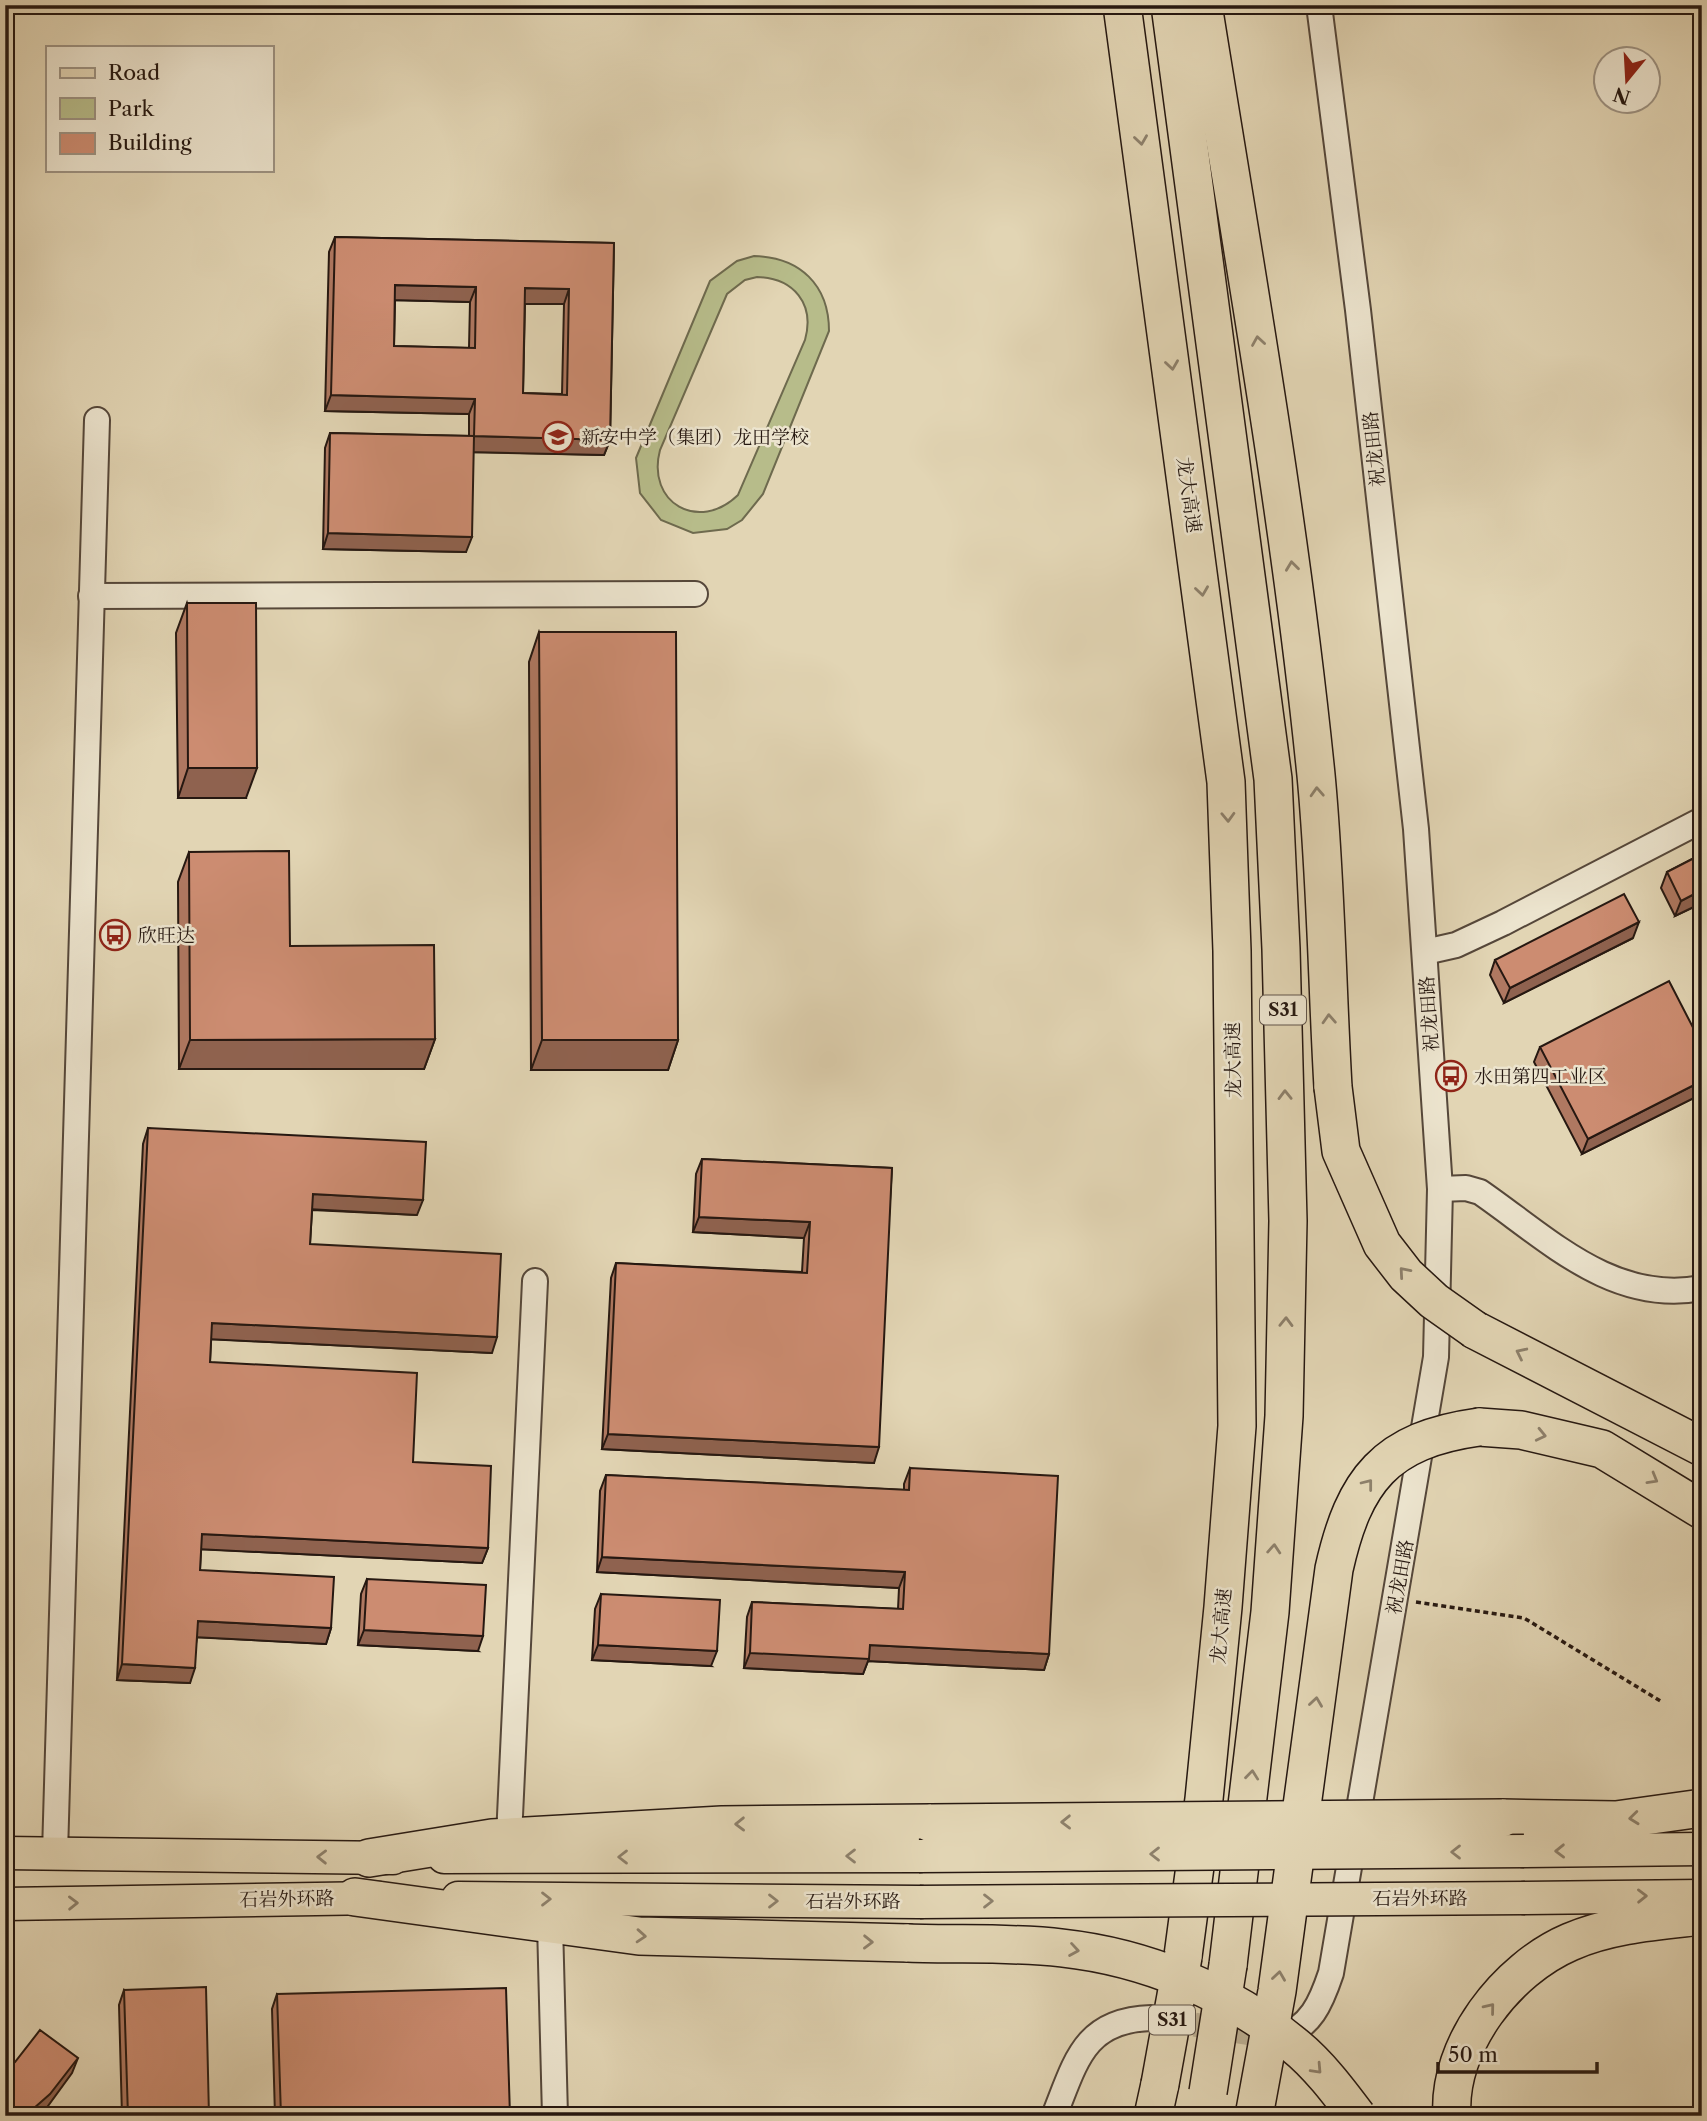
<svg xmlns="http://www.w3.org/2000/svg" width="1707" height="2121" font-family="'Libre Caslon Text','Noto Serif SC',serif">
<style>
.green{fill:#b7bc8a;stroke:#6e6a4e;stroke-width:2;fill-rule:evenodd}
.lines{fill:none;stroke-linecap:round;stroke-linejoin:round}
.minor-tunnel{stroke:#bcaf93;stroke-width:24;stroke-dasharray:24 12;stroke-linecap:butt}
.minor-casing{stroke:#55473a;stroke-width:28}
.major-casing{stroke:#261811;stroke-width:35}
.highway-casing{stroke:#261811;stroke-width:40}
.path{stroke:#261811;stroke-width:3.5;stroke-dasharray:5 3.5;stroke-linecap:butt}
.minor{stroke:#ece4ce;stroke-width:24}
.major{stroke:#e2d5b4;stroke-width:32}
.highway{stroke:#e2d5b4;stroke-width:37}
.major-bridge-casing{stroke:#261811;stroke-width:35;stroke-linecap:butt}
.highway-bridge-casing{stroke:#261811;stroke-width:40;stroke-linecap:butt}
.major-bridge{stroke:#e2d5b4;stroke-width:32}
.highway-bridge{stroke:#e2d5b4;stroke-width:37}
.wall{fill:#af7861;stroke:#261811;stroke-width:2;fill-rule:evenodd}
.shaded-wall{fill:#8f624f;stroke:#261811;stroke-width:2}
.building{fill:#cc8c71;stroke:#261811;stroke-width:2;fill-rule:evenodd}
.oneway{stroke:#8d806b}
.labels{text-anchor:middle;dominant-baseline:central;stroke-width:5;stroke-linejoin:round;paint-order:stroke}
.shield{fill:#ece4ce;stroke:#61554a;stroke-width:2}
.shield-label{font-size:18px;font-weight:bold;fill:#261811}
.poi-label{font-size:19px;fill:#261811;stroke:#ece4ce;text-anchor:start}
.street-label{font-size:19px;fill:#261811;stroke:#ece4ce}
</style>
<rect width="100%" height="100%" fill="#e2d5b4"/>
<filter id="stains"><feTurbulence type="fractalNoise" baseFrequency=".00286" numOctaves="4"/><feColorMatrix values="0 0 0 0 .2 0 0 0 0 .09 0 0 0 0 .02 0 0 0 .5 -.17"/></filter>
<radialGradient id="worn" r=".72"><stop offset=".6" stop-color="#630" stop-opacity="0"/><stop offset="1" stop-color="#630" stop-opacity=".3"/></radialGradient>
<path class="green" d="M754,256c46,1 75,29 75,75l-66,163 -21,26 -15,9 -34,4 -32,-13 -21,-27 -4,-35 74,-177 27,-20zM757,277c37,1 58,27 48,63l-67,155c-39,38 -92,8 -78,-45l67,-156 18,-14z"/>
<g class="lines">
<polyline class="minor-tunnel" points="1159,2019 1279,2038"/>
<g class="minor-casing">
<g id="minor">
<polyline points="91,596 695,594"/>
<polyline points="1425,952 1456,945 1503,923 1702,820"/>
<path d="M1440,1189l26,-1 14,4c68,47 133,113 222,96"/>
<polyline points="509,1837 535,1281"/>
<polyline points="55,1853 97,420"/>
<polyline points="550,1924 555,2116"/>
<path d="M1279,2038c32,-11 42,-35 52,-65l105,-616 4,-168 -24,-360 -58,-519 -39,-305"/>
<path d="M1054,2116c22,-55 30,-96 97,-98"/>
</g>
</g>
<g class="major-casing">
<g id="major">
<polyline points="1524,1851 1702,1849"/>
<polyline points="5,1853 393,1858"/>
<polyline points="444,1857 919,1856"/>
<polyline points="458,1898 920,1902"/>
<polyline points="1525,1898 1702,1896"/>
<polyline points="5,1904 378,1898"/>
</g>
</g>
<g class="highway-casing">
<g id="highway">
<polyline points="1122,5 1226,782 1232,951 1237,1426 1223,1607 1204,1799 1183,1956"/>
<polyline points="1170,5 1273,779 1281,949 1288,1221 1284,1416 1270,1612 1228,1965"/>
<path d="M1203,5c41,257 87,512 113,770 10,104 11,209 17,312"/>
<polyline points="1475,1330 1702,1447"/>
<polyline points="1479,1427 1521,1430 1602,1449 1702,1510"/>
<polyline points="1502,1818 1616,1820 1702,1808"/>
<polyline points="369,1858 492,1838 722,1825 931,1823"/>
<polyline points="355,1897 639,1936 908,1943"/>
<polyline points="1153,2116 1160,2084"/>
<path d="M1452,2116c-5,-71 55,-147 118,-174 41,-18 88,-21 132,-26"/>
</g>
</g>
<polyline class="path" points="1416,1602 1524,1618 1662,1702"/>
<use href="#minor" class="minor"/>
<use href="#major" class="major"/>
<use href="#highway" class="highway"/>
<g class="major-bridge-casing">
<g id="major-bridge">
<polyline points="919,1856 1524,1851"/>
<polyline points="920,1902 1525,1898"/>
</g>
</g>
<g class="highway-bridge-casing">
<g id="highway-bridge">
<polyline points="1333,1087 1341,1151 1382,1244 1406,1275 1434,1301 1475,1330"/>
<polyline points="931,1823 1502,1818"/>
<path d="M908,1943c51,2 103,-1 154,5 82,9 167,43 232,97 24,19 45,47 63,71"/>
<polyline points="1160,2084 1183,1957"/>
<polyline points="1208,2092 1228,1965"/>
<path d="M1254,2116l23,-125 57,-422c20,-89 51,-129 145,-142"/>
</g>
</g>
<use href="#major-bridge" class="major-bridge"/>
<use href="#highway-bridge" class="highway-bridge"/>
</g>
<g class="wall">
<path d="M335,237l279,6 -4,197 -6,15 -131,-3 -7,100 -143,-3 2,-101 5,-15 139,3v-22l-144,-3 4,-159zM395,300l75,2 -1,46 -75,-2zM525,304h39l-2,90 -39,-1z"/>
<polygon points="187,603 246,798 178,798 176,633"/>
<polygon points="539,632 678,1040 668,1070 531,1070 529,662"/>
<polygon points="189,852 290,946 435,1039 424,1069 179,1069 178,882"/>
<polygon points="1702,854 1702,903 1675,916 1661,888 1667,872"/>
<polygon points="1633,938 1504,1003 1490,975 1495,960"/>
<polygon points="1702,1045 1702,1094 1582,1154 1534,1062 1540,1047"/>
<polygon points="148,1128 417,1215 312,1210 310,1244 492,1353 211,1339 210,1362 413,1462 488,1548 482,1563 201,1549 200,1570 331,1628 326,1644 197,1637 190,1683 117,1680 143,1144"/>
<polygon points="702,1159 892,1168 874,1463 602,1449 611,1278 616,1263 802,1272 804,1238 693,1232 696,1174"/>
<polygon points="910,1468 1049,1654 1044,1670 868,1661 863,1674 744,1668 747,1617 752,1602 898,1609 899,1588 597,1572 600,1491 606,1475 904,1490 904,1484"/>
<polygon points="367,1579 478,1651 358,1645 361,1594"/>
<polygon points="601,1594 711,1666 592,1660 595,1609"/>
<polygon points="124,1990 209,2116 122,2116 119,2005"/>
<polygon points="277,1994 510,2116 275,2116 272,2009"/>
</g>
<g class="shaded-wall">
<polygon points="395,285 476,287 470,302 389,300"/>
<polygon points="525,288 569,289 564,304 519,304"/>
<polygon points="331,395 475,399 469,414 325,411"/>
<polygon points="474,436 610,440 604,455 468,452"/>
<polygon points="328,533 472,537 466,552 323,549"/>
<polygon points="188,768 257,768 246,798 178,798"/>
<polygon points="1702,890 1702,903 1675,916 1681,901"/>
<polygon points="1639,922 1633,938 1504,1003 1510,988"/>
<polygon points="435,1039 424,1069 179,1069 190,1040"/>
<polygon points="542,1040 678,1040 668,1070 531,1070"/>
<polygon points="1702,1081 1702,1094 1582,1154 1588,1139"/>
<polygon points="313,1194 423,1200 417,1215 307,1209"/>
<polygon points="699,1217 810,1222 804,1238 693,1232"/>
<polygon points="212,1323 497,1337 492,1353 206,1339"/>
<polygon points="608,1434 879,1447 874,1463 602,1449"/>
<polygon points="202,1534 488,1548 482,1563 196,1549"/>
<polygon points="602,1557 905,1572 899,1588 597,1572"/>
<polygon points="198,1621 331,1628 326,1644 192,1637"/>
<polygon points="364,1630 483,1636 478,1651 358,1645"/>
<polygon points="598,1645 717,1651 711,1666 592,1660"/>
<polygon points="870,1645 1049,1654 1044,1670 868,1661 863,1674 744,1668 750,1653"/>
<polygon points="122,1664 195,1668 190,1683 117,1680"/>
<polygon points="78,2058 72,2073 45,2110 38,2116 25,2116"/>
</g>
<g class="building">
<path d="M335,237l279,6 -4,197 -136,-4 1,-37 -144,-4zM395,285l81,2 -1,61 -81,-2zM525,288l44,1 -2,106 -44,-2z"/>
<polygon points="330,433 474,436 472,537 328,533"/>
<polygon points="187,603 256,603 257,768 188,768"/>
<polygon points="539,632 676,632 678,1040 542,1040"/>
<polygon points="289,851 290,946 434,945 435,1039 190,1040 189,852"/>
<polygon points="1702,854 1702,890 1681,901 1667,872"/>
<polygon points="1624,894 1639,922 1510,988 1495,960"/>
<polygon points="1669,981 1702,1045 1702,1081 1588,1139 1540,1047"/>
<polygon points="148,1128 426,1142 423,1200 313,1194 310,1244 501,1254 497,1337 212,1323 210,1362 417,1373 413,1462 491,1466 488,1548 202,1534 200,1570 334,1577 331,1628 198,1621 195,1668 122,1664"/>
<polygon points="702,1159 892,1168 879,1447 608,1434 616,1263 807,1273 810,1222 699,1217"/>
<polygon points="910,1468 1058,1476 1049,1654 870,1645 869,1659 750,1653 752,1602 903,1609 905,1572 602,1557 606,1475 909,1490"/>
<polygon points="367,1579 486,1585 483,1636 364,1630"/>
<polygon points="601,1594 720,1600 717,1651 598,1645"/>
<polygon points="206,1987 209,2116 128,2116 124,1990"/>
<polygon points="506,1988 510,2116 281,2116 277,1994"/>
<polygon points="40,2030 78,2058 50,2094 25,2116 5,2116 5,2071 15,2062"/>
</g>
<defs><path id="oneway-chevron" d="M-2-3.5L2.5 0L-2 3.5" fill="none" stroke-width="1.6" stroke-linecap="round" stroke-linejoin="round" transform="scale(1.75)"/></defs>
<g class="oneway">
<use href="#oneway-chevron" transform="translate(1141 140) rotate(82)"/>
<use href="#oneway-chevron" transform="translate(1258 341) rotate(-99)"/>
<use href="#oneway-chevron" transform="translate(1172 365) rotate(82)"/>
<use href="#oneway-chevron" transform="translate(1292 566) rotate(-97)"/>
<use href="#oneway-chevron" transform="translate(1202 591) rotate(82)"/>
<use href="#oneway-chevron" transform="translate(1317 792) rotate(-93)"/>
<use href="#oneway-chevron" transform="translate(1228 817) rotate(88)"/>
<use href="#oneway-chevron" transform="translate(1329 1019) rotate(-93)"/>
<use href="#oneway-chevron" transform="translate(1285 1095) rotate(-91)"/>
<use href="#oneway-chevron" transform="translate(1404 1272) rotate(-131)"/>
<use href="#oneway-chevron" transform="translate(1286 1322) rotate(-89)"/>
<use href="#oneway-chevron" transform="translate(1521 1353) rotate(-154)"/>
<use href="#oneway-chevron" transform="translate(1541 1435) rotate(13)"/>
<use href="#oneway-chevron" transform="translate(1653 1479) rotate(30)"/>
<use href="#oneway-chevron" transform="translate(1368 1484) rotate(-52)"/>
<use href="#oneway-chevron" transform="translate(1274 1549) rotate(-86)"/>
<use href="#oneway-chevron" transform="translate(1316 1702) rotate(-82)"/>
<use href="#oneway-chevron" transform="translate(1252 1775) rotate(-84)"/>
<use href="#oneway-chevron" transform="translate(1634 1818) rotate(174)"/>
<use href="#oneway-chevron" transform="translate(1066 1822) rotate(179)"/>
<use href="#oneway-chevron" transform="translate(740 1824) rotate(179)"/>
<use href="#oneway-chevron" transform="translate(1560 1851) rotate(179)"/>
<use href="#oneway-chevron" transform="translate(1456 1852) rotate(180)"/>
<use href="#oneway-chevron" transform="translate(1155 1854) rotate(180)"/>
<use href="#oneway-chevron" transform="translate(851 1856) rotate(180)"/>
<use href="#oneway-chevron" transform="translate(322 1857) rotate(-179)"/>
<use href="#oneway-chevron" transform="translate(623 1857) rotate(180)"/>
<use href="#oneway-chevron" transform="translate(1642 1896) rotate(-1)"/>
<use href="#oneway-chevron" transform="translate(546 1899)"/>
<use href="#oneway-chevron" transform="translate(773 1901)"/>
<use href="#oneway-chevron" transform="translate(988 1901)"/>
<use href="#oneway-chevron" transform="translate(73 1903) rotate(-1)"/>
<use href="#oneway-chevron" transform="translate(641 1936) rotate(4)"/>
<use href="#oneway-chevron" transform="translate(868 1942) rotate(1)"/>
<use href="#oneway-chevron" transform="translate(1074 1950) rotate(9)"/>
<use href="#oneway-chevron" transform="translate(1279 1976) rotate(-82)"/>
<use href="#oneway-chevron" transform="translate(1490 2008) rotate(-51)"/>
<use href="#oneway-chevron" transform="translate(1317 2069) rotate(47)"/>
</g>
<defs>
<g id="school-ring" transform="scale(1.575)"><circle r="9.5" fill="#ece4ce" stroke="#8f2418" stroke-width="1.5"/><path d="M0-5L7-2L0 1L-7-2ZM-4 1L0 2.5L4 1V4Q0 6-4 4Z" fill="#8f2418"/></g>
<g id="bus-ring" transform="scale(1.575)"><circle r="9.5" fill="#ece4ce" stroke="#8f2418" stroke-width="1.5"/><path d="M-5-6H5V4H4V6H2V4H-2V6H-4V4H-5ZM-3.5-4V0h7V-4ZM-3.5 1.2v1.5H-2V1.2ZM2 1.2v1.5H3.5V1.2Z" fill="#8f2418"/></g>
</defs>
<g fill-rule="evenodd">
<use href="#school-ring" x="558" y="437"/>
<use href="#bus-ring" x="115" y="935"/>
<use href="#bus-ring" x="1451" y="1076"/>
</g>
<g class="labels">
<g class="shield">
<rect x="1260" y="995.5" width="46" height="29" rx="5"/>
<rect x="1149" y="2005.5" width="46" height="29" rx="5"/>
</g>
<g class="shield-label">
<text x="1283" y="1010">S31</text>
<text x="1172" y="2020">S31</text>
</g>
<g class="poi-label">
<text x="581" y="437">新安中学（集团）龙田学校</text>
<text x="138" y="935">欣旺达</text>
<text x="1474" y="1076">水田第四工业区</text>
</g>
<g class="street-label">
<text transform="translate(1374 449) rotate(-96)">祝龙田路</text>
<text transform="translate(1189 495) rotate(82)">龙大高速</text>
<text transform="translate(1429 1014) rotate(-94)">祝龙田路</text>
<text transform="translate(1233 1060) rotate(-91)">龙大高速</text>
<text transform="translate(1400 1577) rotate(-80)">祝龙田路</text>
<text transform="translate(1221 1626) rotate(-85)">龙大高速</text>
<text x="1420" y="1898">石岩外环路</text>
<text transform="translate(287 1899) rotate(-1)">石岩外环路</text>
<text x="853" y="1901">石岩外环路</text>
</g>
</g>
<rect width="1707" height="2121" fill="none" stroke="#e2d5b4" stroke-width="28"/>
<rect x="7" y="7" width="1693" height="2107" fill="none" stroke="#261811" stroke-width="3.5"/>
<rect x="14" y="14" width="1679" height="2093" fill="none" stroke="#261811" stroke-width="2"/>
<rect x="46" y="46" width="228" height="126" fill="#ece4ce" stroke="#9d9282" stroke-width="2"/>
<rect x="60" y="68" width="35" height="10" fill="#e2d5b4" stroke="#9d9282" stroke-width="2"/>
<text x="108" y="80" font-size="21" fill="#261811">Road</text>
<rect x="60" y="98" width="35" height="21" fill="#b7bc8a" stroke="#9d9282" stroke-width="2"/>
<text x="108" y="116" font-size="21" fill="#261811">Park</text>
<rect x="60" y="133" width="35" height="21" fill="#cc8c71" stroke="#9d9282" stroke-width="2"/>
<text x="108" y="150" font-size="21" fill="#261811">Building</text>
<g transform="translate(1627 80) rotate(198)"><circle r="33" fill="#ece4ce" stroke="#9d9282" stroke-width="2"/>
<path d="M0-5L12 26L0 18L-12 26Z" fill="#8f2418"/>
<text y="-10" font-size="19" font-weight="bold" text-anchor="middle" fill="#261811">N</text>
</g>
<path d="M1438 2062v10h159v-10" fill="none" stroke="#261811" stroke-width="3.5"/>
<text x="1448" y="2062" font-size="21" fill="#261811" stroke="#ece4ce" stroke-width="5" paint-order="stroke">50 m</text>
<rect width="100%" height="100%" filter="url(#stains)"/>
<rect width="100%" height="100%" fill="url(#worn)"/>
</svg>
